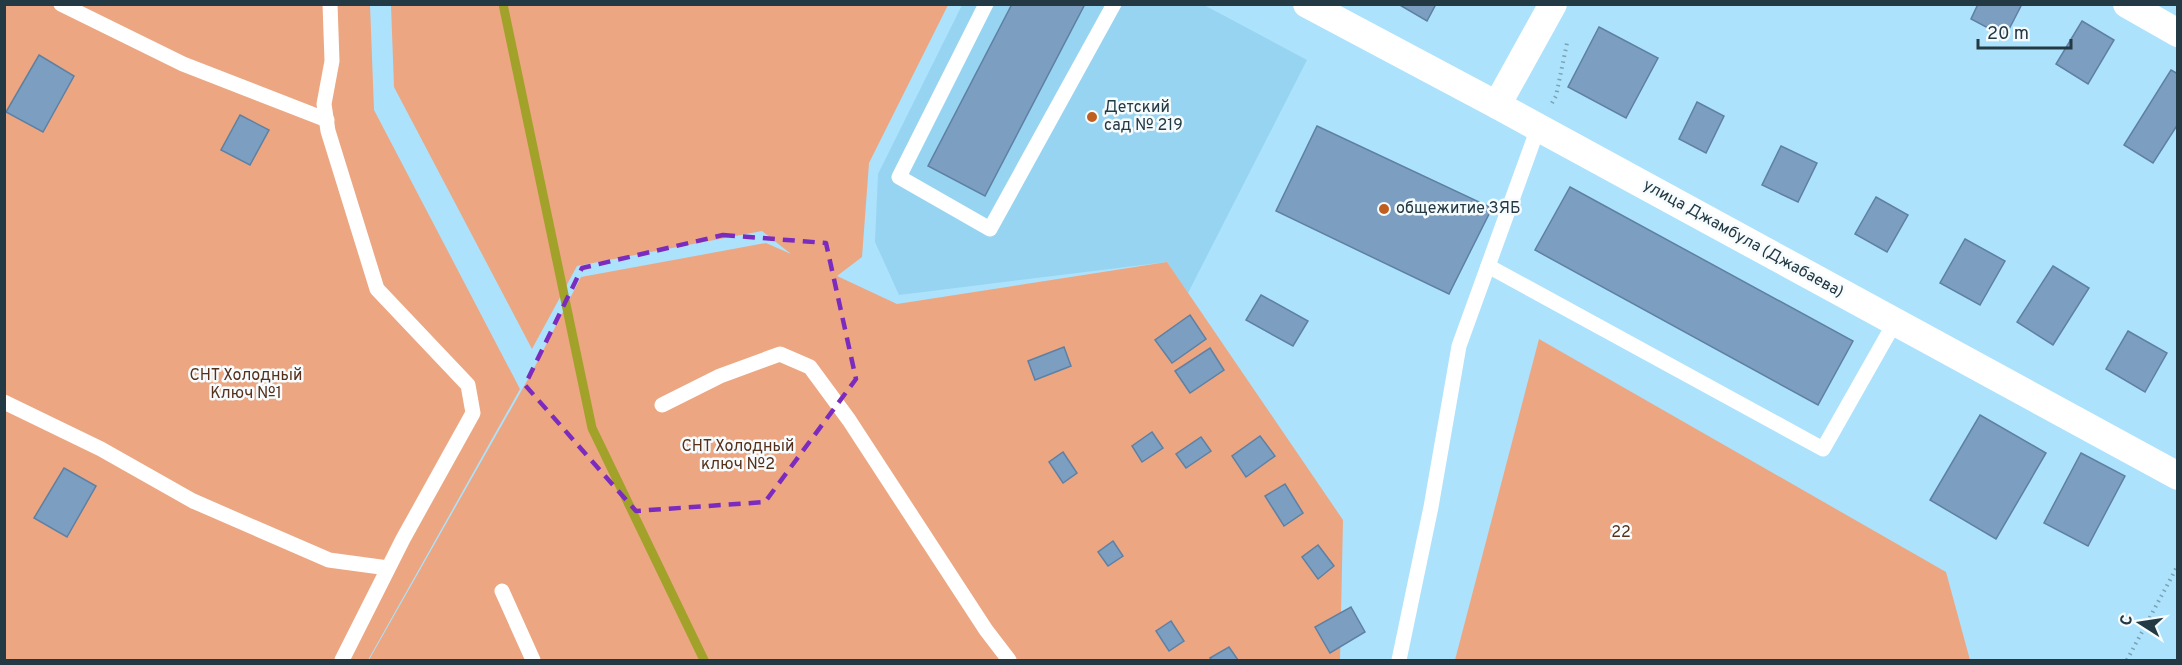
<svg xmlns="http://www.w3.org/2000/svg" width="2182" height="665" font-family="Overpass,sans-serif">
<style>
.built{fill:#97d4f1}
.green{fill:#eca681}
.lines{fill:none;stroke-linecap:round;stroke-linejoin:round}
.stream{stroke:#a2a12a;stroke-width:9}
.building{fill:#7b9ec1;stroke:#5e80a3;stroke-width:1.5}
.path{stroke:#78a2b6;stroke-width:4;stroke-dasharray:1.5 4.5;stroke-linecap:butt}
.lane{stroke:#fff;stroke-width:15}
.street{stroke:#fff;stroke-width:28}
.marked{fill:none;stroke:#7b2cbf;stroke-width:4.5;stroke-dasharray:12 8;stroke-linejoin:round}
.poi-dot{fill:#bf5e1e;stroke:#f6fbfd;stroke-width:2}
.labels{text-anchor:middle;dominant-baseline:central;stroke-width:5;stroke-linejoin:round;paint-order:stroke}
.poi-label{font-size:16px;fill:#233943;stroke:#f6fbfd;text-anchor:start}
.street-label{font-size:16px;fill:#233943;stroke:#f6fbfd}
.park-label{font-size:16px;fill:#57301a;stroke:#f6fbfd}
</style>
<rect width="100%" height="100%" fill="#ace2fc"/>
<polygon class="built" points="962,5 1204,5 1307,60 1188,293 1167,262 899,295 875,242 878,174"/>
<g class="green">
<polygon points="4,5 370,5 374,110 520,389 368,660 5,660"/>
<polygon points="391,5 948,5 869,163 862,257 837,276 897,304 1167,262 1343,520 1340,660 369,660 532,372 581,277 766,243 791,254 762,231 577,266 532,349 394,87"/>
<polygon points="1539,339 1946,572 1970,660 1455,660"/>
</g>
<g class="lines">
<polyline class="stream" points="503,4 592,428 704,660"/>
</g>
<g class="building">
<polygon points="1012,4 1085,4 985,196 928,166"/>
<polygon points="1398,4 1436,4 1427,21"/>
<polygon points="1978,4 2022,4 2005,37 1971,19"/>
<polygon points="2082,21 2114,40 2088,84 2056,64"/>
<polygon points="1599,27 1658,58 1626,118 1568,87"/>
<polygon points="39,55 74,76 43,132 6,112"/>
<polygon points="2171,70 2178,74 2178,124 2153,163 2124,145"/>
<polygon points="1697,102 1724,116 1706,153 1679,139"/>
<polygon points="240,115 269,130 250,165 221,150"/>
<polygon points="1317,126 1492,208 1449,294 1276,211"/>
<polygon points="1781,146 1817,163 1798,202 1762,185"/>
<polygon points="1570,187 1853,341 1818,405 1535,250"/>
<polygon points="1876,197 1908,215 1887,252 1855,234"/>
<polygon points="1965,239 2005,261 1980,305 1940,283"/>
<polygon points="2053,266 2089,288 2053,345 2017,322"/>
<polygon points="1261,295 1308,321 1293,346 1246,320"/>
<polygon points="1190,315 1206,339 1172,363 1155,340"/>
<polygon points="2128,331 2167,353 2145,392 2106,369"/>
<polygon points="1064,347 1071,366 1035,380 1028,361"/>
<polygon points="1210,348 1224,370 1190,393 1175,371"/>
<polygon points="1980,415 2046,453 1996,539 1930,500"/>
<polygon points="1152,432 1163,448 1142,462 1132,446"/>
<polygon points="1260,436 1275,456 1246,477 1232,456"/>
<polygon points="1201,437 1211,451 1186,468 1176,454"/>
<polygon points="1063,452 1077,473 1063,483 1049,462"/>
<polygon points="2081,453 2125,476 2088,546 2044,523"/>
<polygon points="64,468 96,486 67,537 34,518"/>
<polygon points="1285,484 1303,513 1284,526 1265,496"/>
<polygon points="1113,541 1123,556 1108,566 1098,552"/>
<polygon points="1318,545 1334,566 1318,579 1302,557"/>
<polygon points="1351,607 1365,632 1330,653 1315,627"/>
<polygon points="1171,621 1184,641 1169,651 1156,631"/>
<polygon points="1229,647 1238,660 1212,660 1210,658"/>
</g>
<g class="lines">
<g class="path">
<polyline points="1552,103 1556,96 1567,43"/>
<polyline points="2127,660 2178,565"/>
</g>
<g class="lane">
<polyline points="61,4 183,64 327,120"/>
<polyline points="330,4 332,61 324,104 328,131 377,289 468,385 473,413 403,539 342,660"/>
<polyline points="986,4 899,177 990,229 1114,4"/>
<polyline points="1488,266 1823,449 1895,322"/>
<polyline points="4,402 101,449 193,501 329,560 388,568"/>
<polyline points="662,405 720,376 780,354 810,367 849,420 986,630 1009,660"/>
<polyline points="502,591 533,660"/>
<polyline points="1399,660 1431,507 1459,346 1538,128"/>
</g>
<g class="street">
<polyline points="1307,4 1497,105 2178,476"/>
<polyline points="2127,4 2178,33"/>
<polyline points="1497,105 1553,4"/>
</g>
</g>
<path class="marked" d="M723,235l103,8 30,136 -91,123 -129,9 -111,-126 57,-117z"/>
<g class="poi-dot">
<circle cx="1092" cy="117" r="6"/>
<circle cx="1384" cy="209" r="6"/>
</g>
<g class="labels">
<g class="poi-label">
<text x="1104" y="108">Детский<tspan x="1104" dy="18">сад № 219</tspan></text>
<text x="1396" y="209">общежитие ЗЯБ</text>
</g>
<g class="street-label">
<text transform="translate(1743 239) rotate(29)">улица Джамбула (Джабаева)</text>
</g>
<g class="park-label">
<text x="246" y="376">СНТ Холодный<tspan x="246" dy="18">Ключ №1</tspan></text>
<text x="738" y="447">СНТ Холодный<tspan x="738" dy="18">ключ №2</tspan></text>
<text x="1621" y="533">22</text>
</g>
</g>
<rect width="2182" height="665" fill="none" stroke="#233943" stroke-width="12"/>
<g transform="translate(2140 623) rotate(282)" stroke="#f6fbfd" stroke-width="4.5" paint-order="stroke">
<path d="M0-4.5L10 22L0 15L-10 22Z" fill="#233943"/>
<text y="-9" font-size="16" font-weight="bold" text-anchor="middle" fill="#233943">С</text>
</g>
<path d="M1978 39v9h93v-9" fill="none" stroke="#233943" stroke-width="3"/>
<text x="1987" y="39" font-size="18" fill="#233943" stroke="#f6fbfd" stroke-width="4.5" paint-order="stroke">20 m</text>
</svg>
